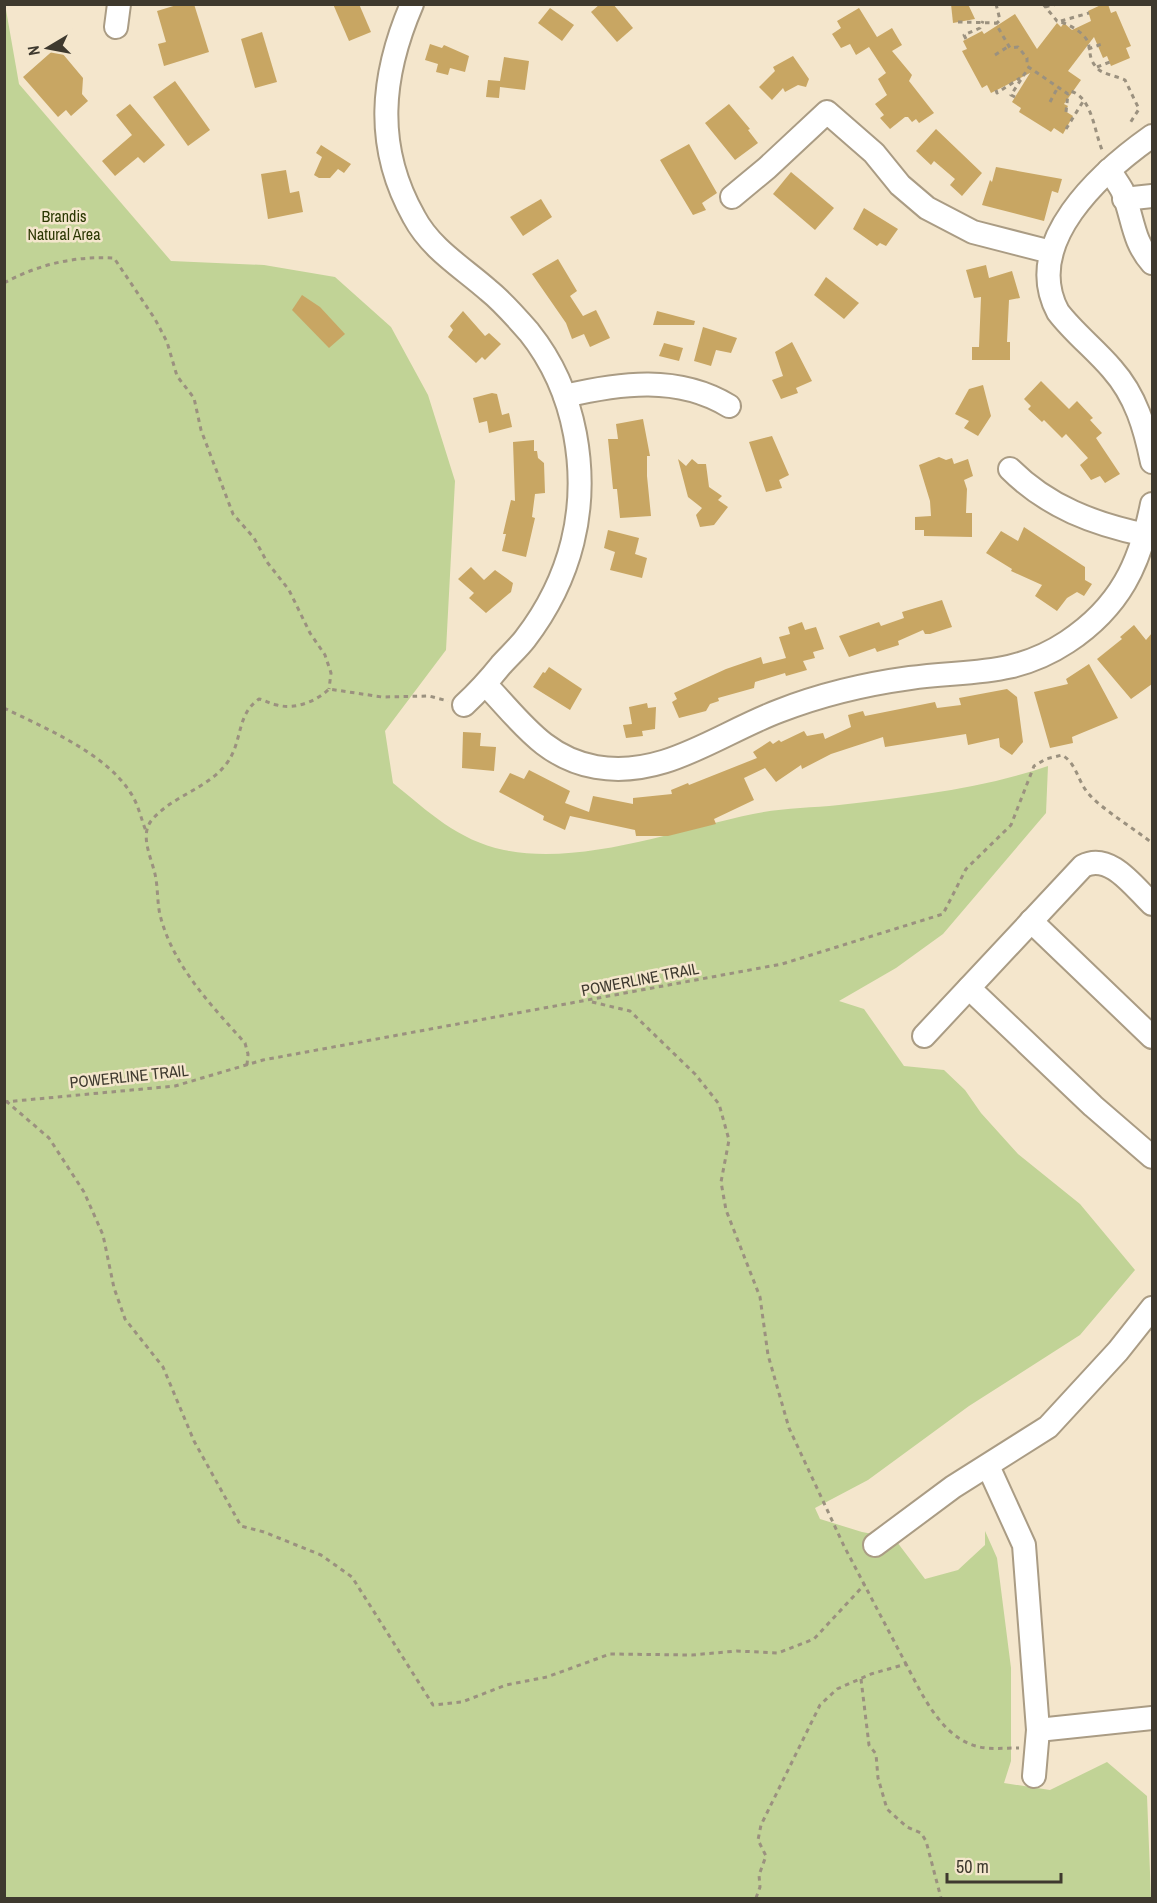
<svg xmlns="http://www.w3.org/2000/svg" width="1157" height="1903" font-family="'Archivo Narrow',sans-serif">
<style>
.green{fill:#c1d396}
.building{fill:#c8a663}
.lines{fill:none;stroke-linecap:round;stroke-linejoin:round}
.minor-casing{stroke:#aa9c84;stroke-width:26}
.path{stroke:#9b917f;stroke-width:3;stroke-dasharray:4.5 4.5;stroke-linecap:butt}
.minor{stroke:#fff;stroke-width:22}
.labels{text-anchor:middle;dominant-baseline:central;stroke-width:5;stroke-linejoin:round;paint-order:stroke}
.park-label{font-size:16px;fill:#2b3702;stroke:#f4e6cc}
.street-label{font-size:16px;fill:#3e392e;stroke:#f4e6cc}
</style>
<rect width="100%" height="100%" fill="#f4e6cc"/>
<path class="green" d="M5,4l14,80 152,177 93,4 71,12 56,50 37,68 27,86 -9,169 -61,81 8,52c36,29 64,57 111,67 77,16 173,-20 249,-36 28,-6 57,-6 86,-9 69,-8 142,-16 209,-39l-2,47 -103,121 -47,34 -57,33 25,8 40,57 40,4 21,20 16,23 37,41 62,50 55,66 -55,65 -111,71 -101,74 -53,28 5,11 42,13 32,6 31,41 33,-9 27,-25v-14l12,27 14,110v93l-7,22 46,7 57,-28 40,34 4,102h-1146z"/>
<g class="building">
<polygon points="180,4 194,4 209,52 164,66 158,44 166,42 157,11"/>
<polygon points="333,4 359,4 371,32 349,41"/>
<polygon points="600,4 613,4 633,28 617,42 591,12"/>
<polygon points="951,4 968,4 975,19 953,23"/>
<polygon points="1103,4 1108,4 1111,13 1116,11 1131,46 1126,48 1130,58 1111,66 1107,56 1103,58 1094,37 1068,71 1081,80 1064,104 1068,106 1065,111 1073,116 1063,134 1054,128 1051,132 1019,112 1021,108 1012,102 1030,73 991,93 987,85 982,88 962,51 967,49 963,41 982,31 984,34 1015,14 1037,49 1057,23 1061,27 1064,23 1072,30 1091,21 1088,11"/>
<polygon points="550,8 574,25 562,41 538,23"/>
<polygon points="859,8 877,37 892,28 902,45 892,51 912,75 909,81 934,113 919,123 916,119 912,122 908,117 905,117 890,129 880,118 884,115 875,104 887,95 878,79 886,73 869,47 856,55 850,44 841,48 832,34 841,28 837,21"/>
<polygon points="262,32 277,82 255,88 241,39"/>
<polygon points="430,44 442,48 444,45 469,56 465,72 450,68 448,75 436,72 438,64 425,60"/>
<polygon points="57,47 83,78 82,94 88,101 71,116 66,110 58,117 23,77"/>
<polygon points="793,56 809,79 806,87 798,85 785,92 783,88 772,100 759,87 775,71 773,67"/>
<polygon points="504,57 529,61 525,90 500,87 499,98 486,97 488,80 500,81"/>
<polygon points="175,81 210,130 188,146 153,97"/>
<polygon points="130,104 165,145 144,163 138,157 115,176 102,161 132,135 116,115"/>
<polygon points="729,104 750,129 748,130 758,143 735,160 705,123"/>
<polygon points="936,129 982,173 962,196 950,185 955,179 934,161 931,165 916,151"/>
<polygon points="689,144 717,193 702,203 706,210 693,215 660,160"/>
<polygon points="321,145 351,164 344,173 338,169 330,178 319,178 314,175 322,157 316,153"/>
<polygon points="996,167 1062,179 1058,193 1052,191 1044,221 982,205 990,180 992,182"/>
<polygon points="286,170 290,193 299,191 303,212 268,219 261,174"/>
<polygon points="791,172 834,208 815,230 773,194"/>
<polygon points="541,199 552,217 523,236 510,217"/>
<polygon points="864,208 898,229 886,246 880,243 877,246 853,229"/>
<polygon points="558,259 577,291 570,296 583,316 596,310 610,338 590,347 584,334 572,339 566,323 532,274"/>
<polygon points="986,265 989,278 1012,271 1020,298 1009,300 1007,342 1010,342 1010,360 972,360 972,347 979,347 981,297 974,298 966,270"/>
<polygon points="826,277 859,303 844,319 814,295"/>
<polygon points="302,295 320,307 345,334 329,348 292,310"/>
<polygon points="463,311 485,336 489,333 501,344 485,360 482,357 476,363 448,337 453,330 450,326"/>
<polygon points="657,311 695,321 694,325 653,325"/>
<polygon points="703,327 737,338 731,353 716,350 711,366 694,361"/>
<polygon points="792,342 812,381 796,388 798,393 781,399 772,380 783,376 775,352"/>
<polygon points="664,343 683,348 679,361 659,356"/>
<polygon points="1041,381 1069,409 1077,401 1093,418 1090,420 1102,433 1096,438 1120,474 1105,483 1100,476 1091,480 1080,465 1088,458 1066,434 1062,438 1044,420 1042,422 1028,409 1031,406 1024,399"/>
<polygon points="983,385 991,416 978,436 964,428 969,421 955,414 969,389"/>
<polygon points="492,393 497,394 502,415 509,413 512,427 489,433 487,421 479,423 473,398"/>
<polygon points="643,419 650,456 647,456 647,476 651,516 620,518 617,489 613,489 608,439 618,439 616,424"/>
<polygon points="772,436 789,475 779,480 782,488 766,492 749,442"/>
<polygon points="534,440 534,451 537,451 538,458 544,463 545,493 535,494 532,517 535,518 526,557 502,551 506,534 503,534 511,500 515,501 513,442"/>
<polygon points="939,457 946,460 952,458 954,464 968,459 973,476 964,480 967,489 966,513 972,513 972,537 924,536 924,530 915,530 915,517 931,516 930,501 919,465"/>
<polygon points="678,459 686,466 692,459 698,464 706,464 709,487 722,496 718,500 728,507 714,525 700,527 696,515 702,508 688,497"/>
<polygon points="1024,527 1085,567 1085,580 1092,584 1084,596 1077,592 1067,598 1057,611 1035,596 1042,585 1011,571 1012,569 986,553 1001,531 1018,541"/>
<polygon points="608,530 639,538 635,554 647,558 642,578 610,570 615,552 604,548"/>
<polygon points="471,567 484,580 495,570 513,583 511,592 486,613 469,598 474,593 458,579"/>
<polygon points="942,600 952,627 930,634 925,634 923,630 898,641 899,645 877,652 875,648 849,657 839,636 879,622 881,626 904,618 902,612"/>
<polygon points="802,622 805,630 816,627 824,649 813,652 815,658 803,661 807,670 786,676 785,673 755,682 754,688 718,698 719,701 710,704 706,711 679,718 672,702 677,699 674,693 726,669 761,657 763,664 786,658 779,637 790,634 788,627"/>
<polygon points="1134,625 1146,640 1152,633 1152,684 1131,699 1097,659 1122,639 1120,637"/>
<polygon points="1089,664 1118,718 1072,737 1073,743 1050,748 1034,692 1068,684 1066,679"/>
<polygon points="549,667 582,689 570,710 533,687 543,672 545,673"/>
<polygon points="1007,689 1017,697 1023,742 1012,755 1000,747 999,738 968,745 966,734 885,747 883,737 831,754 802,769 801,765 776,782 765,768 744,778 754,800 714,819 716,824 668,836 636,836 635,830 570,816 565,830 543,820 544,816 499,792 510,773 524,779 529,770 570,791 565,803 589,812 593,796 633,804 633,798 672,794 671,790 688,783 689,785 757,758 753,752 770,741 773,744 779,740 781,742 804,731 807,736 823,733 825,739 851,727 848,715 863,711 865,716 935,702 937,708 961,705 959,698"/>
<polygon points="647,703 648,708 656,707 655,729 642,731 643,736 626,738 623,725 632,724 629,707"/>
<polygon points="463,732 481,733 480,746 496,747 494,771 462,768"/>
</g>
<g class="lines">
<g class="minor-casing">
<g id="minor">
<path d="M412,4c-31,72 -38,142 2,213 17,32 48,50 74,73 15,12 28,27 41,42 24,30 39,65 46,102 14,75 -4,145 -50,205 -7,9 -16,17 -24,26 -12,15 -23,27 -37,40"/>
<polyline points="116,27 119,4"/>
<path d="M1152,136c-51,36 -131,107 -94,176 16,21 37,37 54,57 24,27 33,59 40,93"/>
<path d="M1109,170c4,6 9,13 13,20 11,25 10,51 30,73"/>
<polyline points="732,197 767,168 827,112 874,153 900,185 927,208 973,232 1051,252"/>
<polyline points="1124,199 1152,196"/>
<path d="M565,396c55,-13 113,-21 164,10"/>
<path d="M1010,469c38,38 84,55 136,66"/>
<path d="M486,685c34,35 58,73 110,82 67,12 122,-33 183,-56 41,-16 87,-27 131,-33 59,-8 104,-1 157,-36 53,-35 73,-78 85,-138"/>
<polyline points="1031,921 1152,1037"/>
<polyline points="969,988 1093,1106 1152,1157"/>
<path d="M924,1036l159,-170c27,-14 51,21 69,38"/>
<polyline points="988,1466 1024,1545 1038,1730 1034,1776"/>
<polyline points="875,1545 953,1487 1048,1427 1118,1351 1152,1308"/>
<polyline points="1038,1730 1152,1718"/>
</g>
</g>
<g class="path">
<path d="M996,4l4,16 -4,4 14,24 8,-1 9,11v8l41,28 2,-3c23,6 24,42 33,61"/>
<path d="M1043,4l14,17c9,2 26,10 31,21 3,10 0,17 10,27 7,6 19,7 27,11l14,29 -9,14"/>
<polyline points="1045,7 1057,4"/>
<polyline points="1061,21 1089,13"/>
<polyline points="958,22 997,23"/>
<polyline points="966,39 964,35 980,28 983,21"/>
<polyline points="1088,49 1102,44"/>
<polyline points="995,55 1009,46"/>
<polyline points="1097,67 1110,62"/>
<polyline points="996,90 997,93 1020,78"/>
<polyline points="1015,97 1011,95 1029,67"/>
<polyline points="1050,102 1058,87"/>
<polyline points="1066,112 1068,94"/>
<polyline points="1066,129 1084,100"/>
<path d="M4,283c35,-19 71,-27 110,-25l41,61 12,23 10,34 17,22 7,32 32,84 21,24 13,24 22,28 21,43 15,22 6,18 -2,16"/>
<path d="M4,708c41,20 101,45 126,84 8,11 11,27 16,39"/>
<polyline points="592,1002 630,1011 695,1074 719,1104 729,1140 721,1182 726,1210 760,1297 768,1355 789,1428 844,1546 906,1664"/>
<path d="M247,1065l1,-11 -3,-11c-34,-38 -72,-77 -85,-128 -3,-14 -2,-28 -5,-41 -4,-17 -15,-38 -4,-53 20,-25 57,-32 76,-58 16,-22 9,-48 32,-64 6,1 11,5 18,6 18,5 40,-4 52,-16l53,8 47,-1 19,5"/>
<polyline points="6,1101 49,1138 84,1192 103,1235 114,1288 125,1319 163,1367 194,1441 241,1526 264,1532 321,1555 352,1577 433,1705 462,1702 506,1685 547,1677 610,1654 692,1655 737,1651 778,1653 814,1639 865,1584"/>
<path d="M4,1102l171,-16 88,-26 519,-96 161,-50 23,-45 45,-44 23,-59 12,-7 16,-4c15,9 15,25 26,38 13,16 47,36 64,50"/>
<polyline points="861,1679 869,1745 876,1754 878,1778 887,1809 907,1827 921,1833 926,1841 941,1898"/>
<path d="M756,1898l4,-11 -1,-12 7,-19 -8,-16 3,-15 59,-120 17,-16 34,-15 35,-10c17,32 38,80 80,84 11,1 22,0 33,0"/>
</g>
<use href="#minor" class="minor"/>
</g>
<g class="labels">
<g class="park-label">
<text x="64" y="216">Brandis<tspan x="64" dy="18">Natural Area</tspan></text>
</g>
<g class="street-label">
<text transform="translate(640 979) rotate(-11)">POWERLINE TRAIL</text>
<text transform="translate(129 1076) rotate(-6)">POWERLINE TRAIL</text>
</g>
</g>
<rect width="1157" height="1903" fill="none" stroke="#3e392e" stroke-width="12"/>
<g transform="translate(48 48) rotate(260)" stroke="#f4e6cc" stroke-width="4.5" paint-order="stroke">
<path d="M0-4.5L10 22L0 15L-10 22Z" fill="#3e392e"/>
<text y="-9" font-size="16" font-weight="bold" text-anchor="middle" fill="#3e392e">N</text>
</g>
<path d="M947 1873v9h114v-9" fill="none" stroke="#3e392e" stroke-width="3"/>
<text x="956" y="1873" font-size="18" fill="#3e392e" stroke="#f4e6cc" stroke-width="4.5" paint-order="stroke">50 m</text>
</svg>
